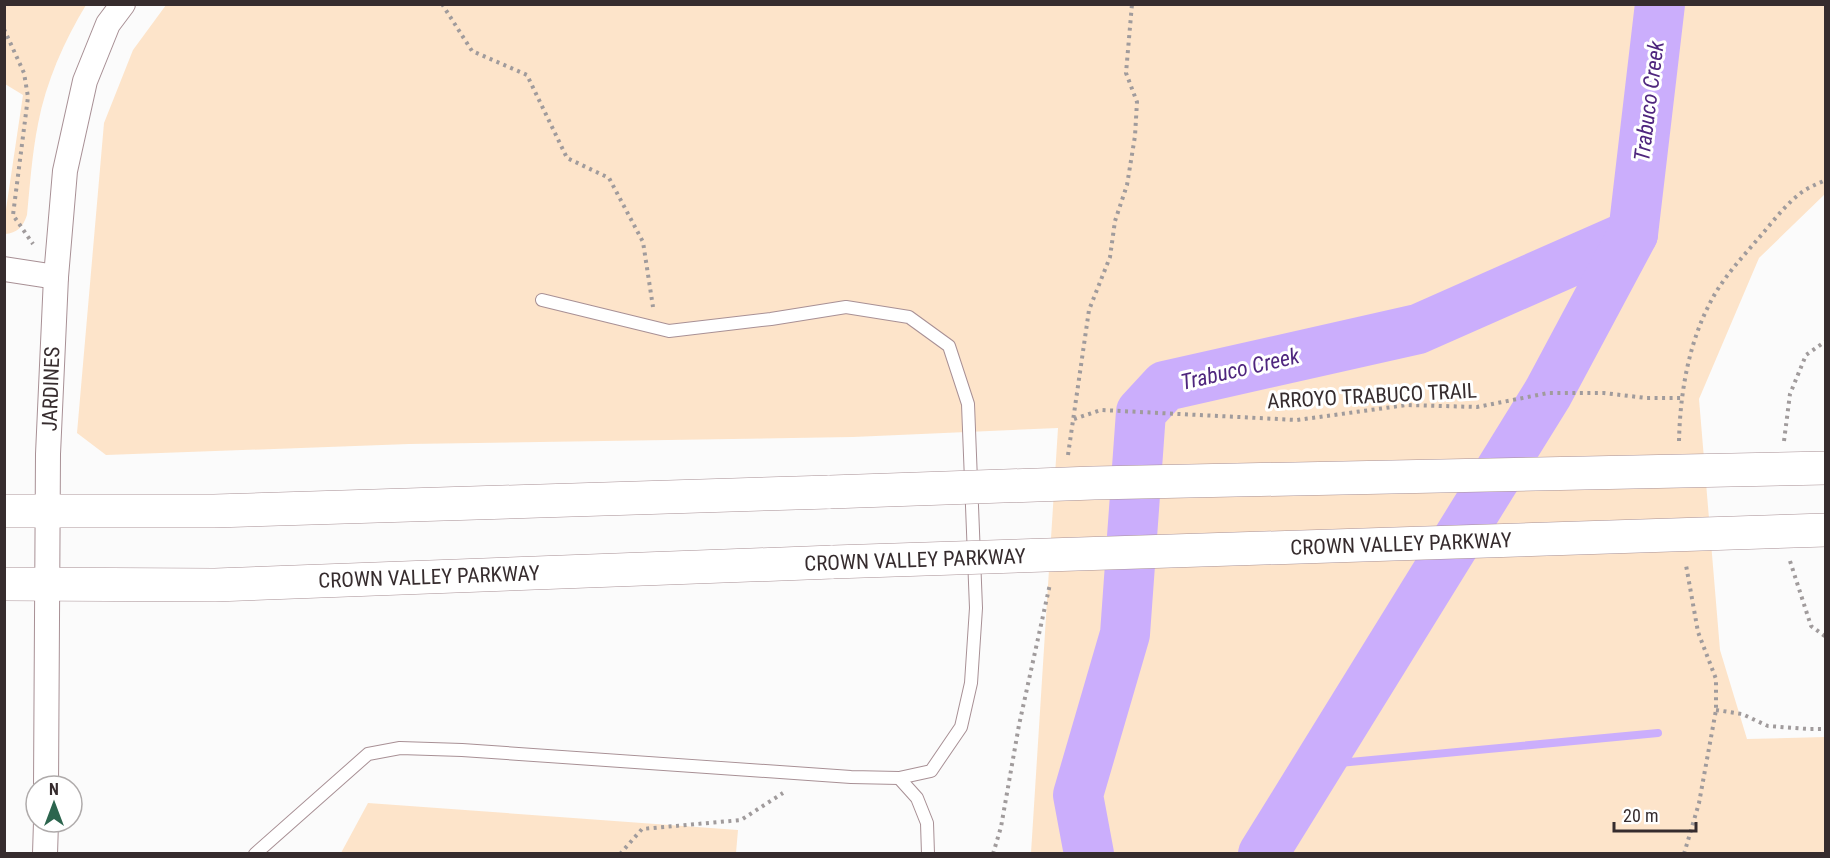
<svg xmlns="http://www.w3.org/2000/svg" width="1830" height="858" font-family="'Roboto Condensed',sans-serif">
<style>
.green{fill:#fde4ca}
.lines{fill:none;stroke-linecap:round;stroke-linejoin:round}
.stream{stroke:#cbaefc;stroke-width:8}
.river{stroke:#cbaefc;stroke-width:50}
.lane-casing{stroke:#a89095;stroke-width:14}
.street-casing{stroke:#a89095;stroke-width:26}
.primary-casing{stroke:#a89095;stroke-width:34}
.path{stroke:#a09b9c;stroke-width:4;stroke-dasharray:3 4.5;stroke-linecap:butt}
.lane{stroke:#fff;stroke-width:12}
.street{stroke:#fff;stroke-width:24}
.primary{stroke:#fff;stroke-width:33}
.primary-bridge-casing{stroke:#a89095;stroke-width:34;stroke-linecap:butt}
.primary-bridge{stroke:#fff;stroke-width:33}
.labels{text-anchor:middle;dominant-baseline:central;stroke-width:6;stroke-linejoin:round;paint-order:stroke}
.street-label{font-size:21px;fill:#362c2e;stroke:#fff}
.water-label{font-size:22px;font-style:italic;fill:#4f267e;stroke:#fff}
</style>
<rect width="100%" height="100%" fill="#fbfbfb"/>
<g class="green">
<path d="M5,4l81,1c-22,36 -40,77 -48,119 -6,30 -8,61 -11,91 -4,12 -10,18 -22,19v-18l18,-121 -18,-11z"/>
<polygon points="166,5 1825,5 1825,194 1759,258 1699,399 1720,650 1747,739 1825,737 1825,853 1031,853 1058,428 853,437 409,444 106,455 77,433 104,123 133,50"/>
<polygon points="368,803 738,830 736,853 341,853"/>
</g>
<g class="lines">
<polyline class="stream" points="1318,765 1658,733"/>
<g class="river">
<polyline points="1089,854 1078,795 1125,634 1141,412 1165,386 1418,329 1633,234"/>
<polyline points="1263,854 1548,393 1633,234 1660,4"/>
</g>
<g class="lane-casing">
<g id="lane">
<polyline points="899,778 917,798 927,823 928,854"/>
<polyline points="255,854 368,754 400,748 462,750 851,777 899,778 931,771 961,727 971,683 976,608 968,404 949,346 909,317 846,307 771,319 669,331 542,300"/>
</g>
</g>
<g class="street-casing">
<g id="street">
<polyline points="4,269 56,277"/>
<polyline points="46,786 48,454 56,277 65,171 85,81 108,24 123,4"/>
<polyline points="45,854 46,822"/>
</g>
</g>
<g class="primary-casing">
<g id="primary">
<polyline points="4,511 214,511 830,492"/>
<polyline points="4,584 215,585 833,562"/>
</g>
</g>
<g class="path">
<polyline points="442,4 472,51 527,75 567,158 609,178 643,242 653,307"/>
<polyline points="4,29 24,73 28,97 13,215 33,244"/>
<polyline points="1074,419 1101,410 1297,420 1407,405 1477,407 1548,393 1604,393 1646,398 1683,398"/>
<path d="M1679,441c1,-46 9,-96 31,-138 12,-24 30,-43 47,-63 15,-17 29,-37 48,-50 7,-4 14,-7 21,-10"/>
<polyline points="1784,441 1790,394 1806,355 1826,341"/>
<polyline points="1068,455 1089,310 1110,257 1115,221 1127,185 1135,136 1137,102 1126,73 1132,4"/>
<polyline points="1790,561 1811,626 1826,637"/>
<polyline points="1716,710 1742,714 1768,726 1808,729 1826,729"/>
<polyline points="620,854 642,829 741,820 783,793"/>
<polyline points="993,854 1001,827 1019,725 1050,584"/>
<polyline points="1684,854 1699,803 1716,710 1716,679 1698,632 1686,565"/>
</g>
<use href="#lane" class="lane"/>
<use href="#street" class="street"/>
<use href="#primary" class="primary"/>
<g class="primary-bridge-casing">
<g id="primary-bridge">
<polyline points="830,492 1094,483 1826,468"/>
<polyline points="833,562 1826,530"/>
</g>
</g>
<use href="#primary-bridge" class="primary-bridge"/>
</g>
<g class="labels">
<g class="street-label">
<text transform="translate(51 389) rotate(-88)">JARDINES</text>
<text transform="translate(1372 396) rotate(-3)">ARROYO TRABUCO TRAIL</text>
<text transform="translate(1401 544) rotate(-2)">CROWN VALLEY PARKWAY</text>
<text transform="translate(915 560) rotate(-2)">CROWN VALLEY PARKWAY</text>
<text transform="translate(429 577) rotate(-2)">CROWN VALLEY PARKWAY</text>
</g>
<g class="water-label">
<text transform="translate(1649 101) rotate(-83)">Trabuco Creek</text>
<text transform="translate(1240 369) rotate(-13)">Trabuco Creek</text>
</g>
</g>
<rect width="1830" height="858" fill="none" stroke="#362c2e" stroke-width="12"/>
<g transform="translate(54 804)"><circle r="28" fill="#ffffff" stroke="#afabab" stroke-width="1.5"/>
<path d="M0-4.5L10 22L0 15L-10 22Z" fill="#2c654e"/>
<text y="-9" font-size="16" font-weight="bold" text-anchor="middle" fill="#362c2e">N</text>
</g>
<path d="M1614 822v9h82v-9" fill="none" stroke="#362c2e" stroke-width="3"/>
<text x="1623" y="822" font-size="18" fill="#362c2e" stroke="#ffffff" stroke-width="4.5" paint-order="stroke">20 m</text>
</svg>
